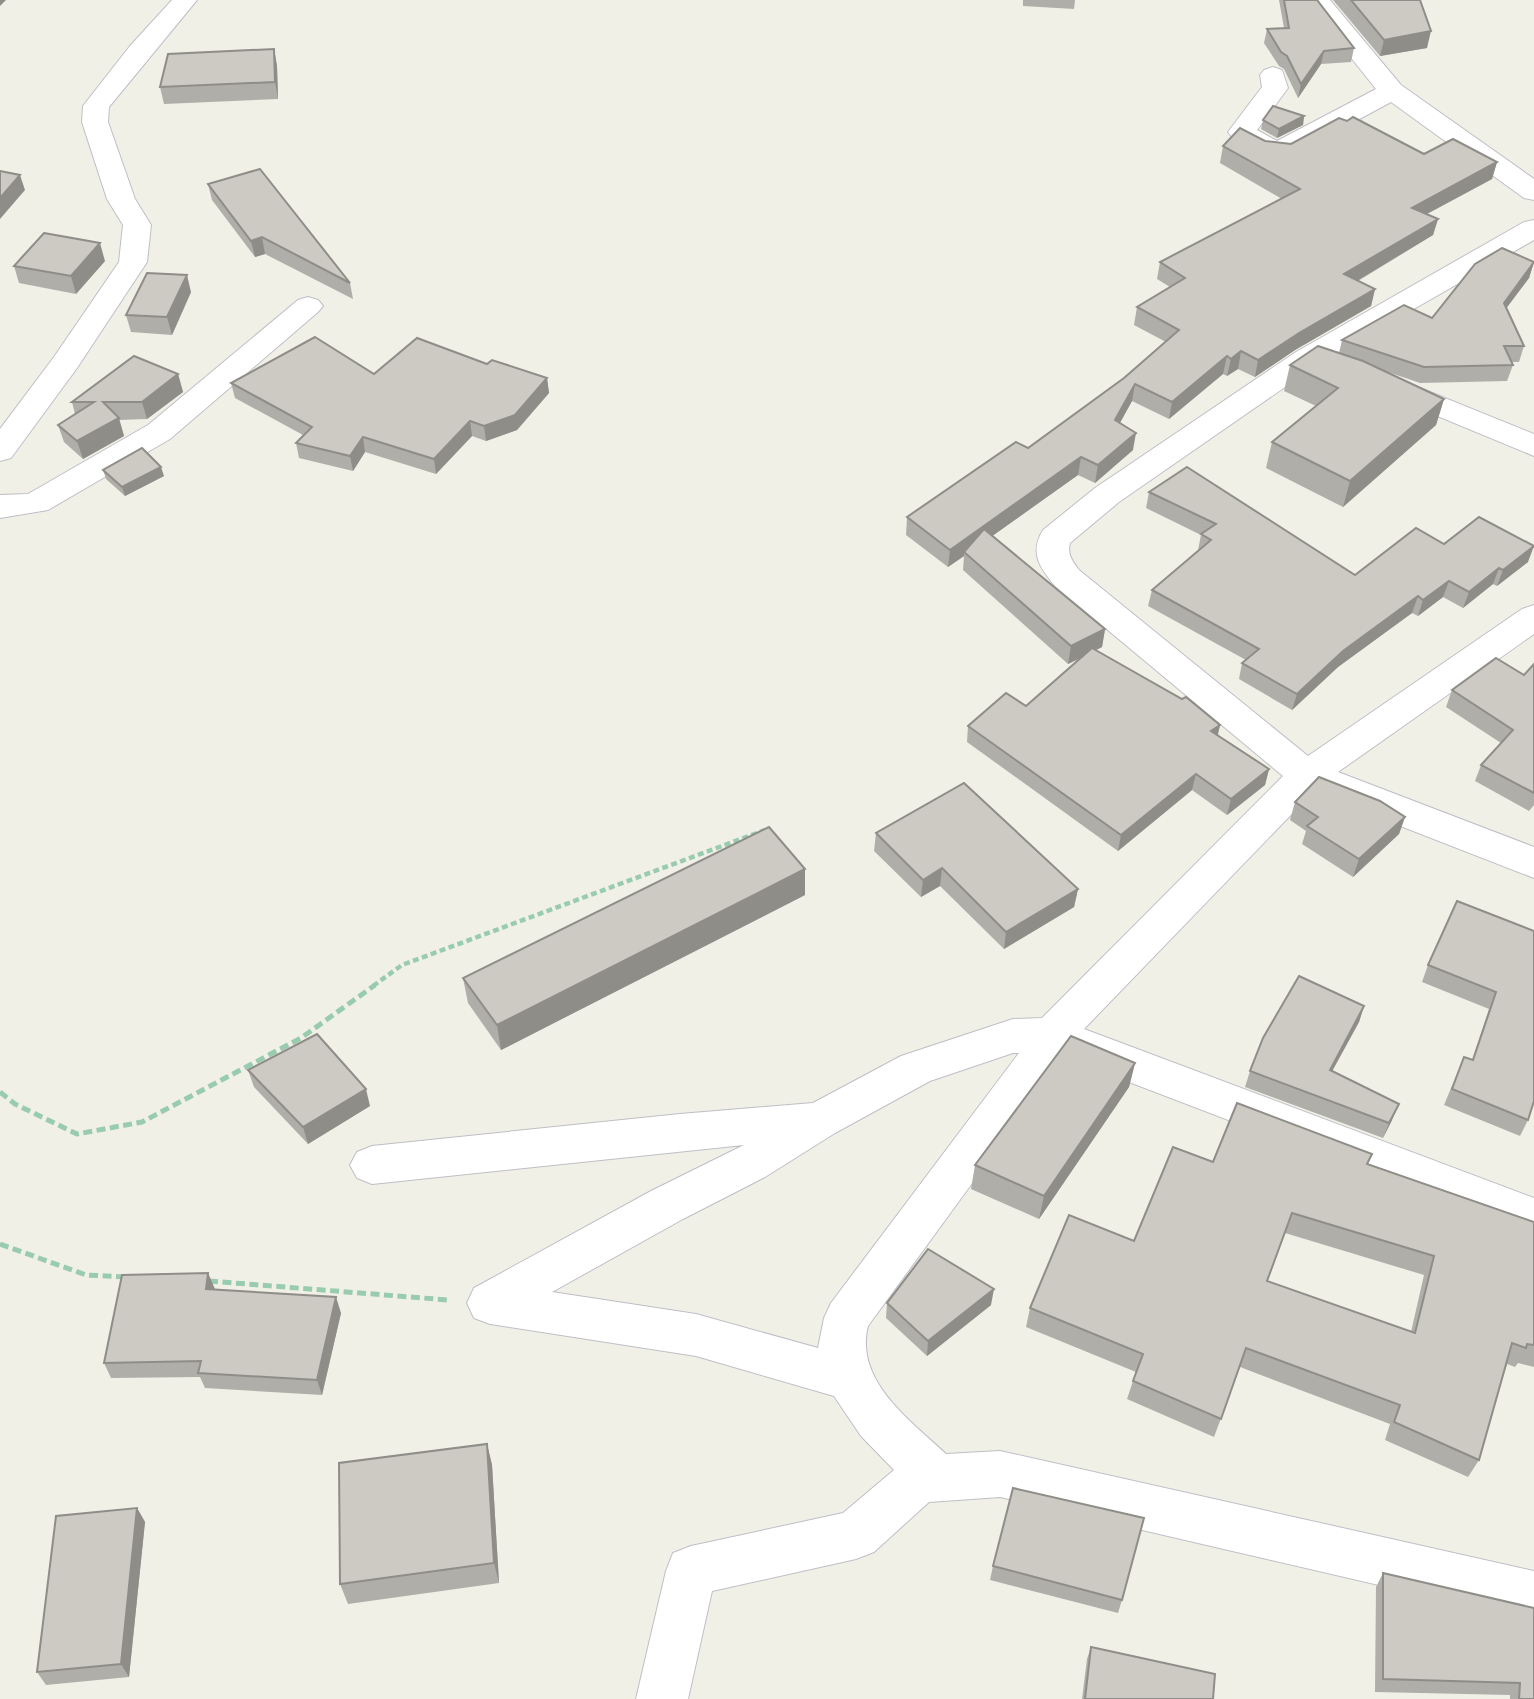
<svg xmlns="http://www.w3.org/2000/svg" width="1534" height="1699" font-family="'Asap Condensed',sans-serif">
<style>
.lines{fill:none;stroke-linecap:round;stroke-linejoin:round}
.minor-casing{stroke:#bebfc6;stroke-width:2}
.path-far1{stroke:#99ccaf;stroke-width:4.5;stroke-dasharray:6 3.5;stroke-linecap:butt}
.path{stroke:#99ccaf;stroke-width:5;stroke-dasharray:9 4.5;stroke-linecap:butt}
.minor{fill:#fff;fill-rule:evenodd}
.wall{fill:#afaea8;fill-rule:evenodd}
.shaded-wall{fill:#8f8d88}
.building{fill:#cccac3;stroke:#8f8d88;stroke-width:2;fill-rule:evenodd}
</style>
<rect width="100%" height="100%" fill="#f1f0e7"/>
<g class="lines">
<g class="minor-casing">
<g id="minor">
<polygon points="172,0 197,0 109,107 108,122 135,199 151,225 147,262 77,368 11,458 0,461 0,429 54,357 119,262 123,225 107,199 82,122 83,106 130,46"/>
<path d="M1305,0h25l71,85 133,94v21l-10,-2 -133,-96 -104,56c-18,4 -49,-11 -59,-26l34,-45 -2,-12 4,-5 9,-3 9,3 6,18 -31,42 20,11 99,-52z"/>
<path d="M1534,220v20l-202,116 15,5 4,6 -4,6 -11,3 -25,-7 -192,133 -49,41c-3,11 2,18 9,27l229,186 214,-147 12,-4v29l-196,138 196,75v31l-221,-86 -229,237 450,169v39l-473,-181 -13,23 -180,247c-14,55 43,95 78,128l54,-3 534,120v50l-534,-124 -71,5 -55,50 -18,7 -144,32 -24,108h-52l30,-128 7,-18 18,-7 152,-33 51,-43 -33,-34 -27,-40 -138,-40 -206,-32 -16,-6 -7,-15 7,-15 177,-97 93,-46 -372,39 -15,-6 -7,-13 7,-13 15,-6 308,-32 133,-11 88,-47 112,-37 29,-1 241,-242 -228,-190c-15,-18 -26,-33 -12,-56l52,-42 201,-136 228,-130zM1013,1053h6l-188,250 -7,15 -6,30 -122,-34 -144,-22 131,-73 82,-42 70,-44 95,-52z"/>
<polygon points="308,297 318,300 323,306 318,312 170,439 48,510 0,518 0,495 28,494 148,425 298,300"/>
<polygon points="1393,377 1534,434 1534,456 1382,393 1378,386 1382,379"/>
</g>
</g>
<polyline class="path-far1" points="373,986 402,965 765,830"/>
<g class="path">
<polyline points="0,1092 15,1104 77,1134 142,1122 301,1038 375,985"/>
<polyline points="0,1244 86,1275 126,1277"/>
<polyline points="209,1281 448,1300"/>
</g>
<use href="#minor" class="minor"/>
</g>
<g class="wall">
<polygon points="1023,0 1075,0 1074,9 1023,6"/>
<polygon points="1279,0 1317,0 1354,48 1351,62 1321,64 1298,98 1284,69 1279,66 1264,43 1267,29 1284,28"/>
<polygon points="1333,0 1420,0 1427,48 1380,56"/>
<polygon points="274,49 277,66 278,99 164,104 160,87"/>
<polygon points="1304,116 1303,125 1277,138 1261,129 1263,120"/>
<polygon points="1265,141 1424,154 1497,162 1492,179 1427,214 1438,219 1433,235 1358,281 1375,289 1371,306 1295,350 1255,377 1238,369 1227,376 1223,374 1169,419 1132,401 1120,423 1133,450 1095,483 1078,475 992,536 1105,629 1102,647 1096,650 1220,725 1218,735 1269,769 1265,785 1227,815 1192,790 1118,851 967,742 968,726 1026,706 1081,658 1068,664 963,570 964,556 948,567 906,535 907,517 1028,448 1124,378 1166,342 1134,325 1137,307 1170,287 1157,279 1160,262 1282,199 1220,163 1223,146"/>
<polygon points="208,184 350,283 353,299 265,254 255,257 212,200"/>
<polygon points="105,261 76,294 19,283 14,266"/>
<polygon points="1534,262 1529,278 1506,308 1524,346 1519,362 1511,362 1513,365 1507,381 1420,383 1385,371 1444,399 1436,425 1343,507 1266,468 1272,442 1316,406 1284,391 1290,365 1339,353 1342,340 1432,318"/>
<polygon points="191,292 172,335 131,332 126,315"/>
<polygon points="487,364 547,378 549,393 517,430 486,441 472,436 436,474 365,452 353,471 299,458 296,443 303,435 235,398 231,383 374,374"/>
<polygon points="178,374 183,392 147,419 119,420 124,436 83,459 64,442 58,425 75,414 72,402"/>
<polygon points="103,470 164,476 125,496 106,479"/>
<polygon points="1149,492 1355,575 1444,544 1528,562 1497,586 1493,584 1463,608 1443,597 1418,616 1412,613 1338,667 1292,710 1239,679 1242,663 1246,660 1148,606 1152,590 1198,550 1201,535 1146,508"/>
<polygon points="1534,664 1534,805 1529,811 1475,781 1481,765 1501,743 1446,707 1452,690 1524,675"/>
<polygon points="1295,802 1405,817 1399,834 1353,877 1302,844 1306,831 1290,820"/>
<polygon points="876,833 1078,889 1074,907 1004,949 940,886 921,897 874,851"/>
<polygon points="805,895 501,1050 468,1003 463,978"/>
<polygon points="1534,931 1528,1120 1520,1136 1444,1105 1464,1057 1472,1060 1489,1009 1422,982 1428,965"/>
<polygon points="1364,1006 1359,1022 1332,1071 1392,1120 1383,1138 1245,1087 1250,1071"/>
<polygon points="1135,1063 1129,1087 1039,1219 971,1189 975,1165"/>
<polygon points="248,1070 370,1106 308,1144 254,1087"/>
<path d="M1213,1162l155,2 166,58v145l-16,-4 -3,4 -8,-3 -28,96 -11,17 -83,-37 5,-16 -150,-57 -26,70 -87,-38 9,-27 -110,-45 4,-19 104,-67zM1285,1233l139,42 -13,57 -144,-51z"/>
<polygon points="215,1289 341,1313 322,1395 205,1388 200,1377 111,1378 104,1363"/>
<polygon points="887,1303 991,1305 927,1356 886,1318"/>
<polygon points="487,1444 492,1465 499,1583 348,1604 340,1584"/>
<polygon points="137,1508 145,1522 129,1677 46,1685 37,1672"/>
<polygon points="993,1566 1122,1600 1118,1613 990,1580"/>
<polygon points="1383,1573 1534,1608 1534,1699 1510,1699 1510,1695 1375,1692 1376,1587"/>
<polygon points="1091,1647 1213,1699 1082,1699 1087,1659"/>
</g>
<g class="shaded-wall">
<polygon points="0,0 6,0 0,6"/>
<polygon points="1431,31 1427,48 1380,56 1384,40"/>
<polygon points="274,49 277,66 278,99 275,82"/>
<polygon points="1324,51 1321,64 1298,98 1301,84"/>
<polygon points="1304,116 1303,125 1277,138 1279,129"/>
<polygon points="1497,162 1492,179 1408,224 1412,208"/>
<polygon points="20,175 25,190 0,219 0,198"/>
<polygon points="1438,219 1433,235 1340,291 1344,274"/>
<polygon points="262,237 265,254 255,257 251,241"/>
<polygon points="100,243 105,261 76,294 71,276"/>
<polygon points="1534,262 1529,278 1499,318 1504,303"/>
<polygon points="187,275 191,292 172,335 167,317"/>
<polygon points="1375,289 1371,306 1295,350 1255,377 1258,360 1299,333"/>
<polygon points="1241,351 1238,369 1227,376 1231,359"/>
<polygon points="1227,356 1223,374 1169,419 1172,402"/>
<polygon points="178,374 183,392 147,419 142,402"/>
<polygon points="547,378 549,393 517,430 486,441 484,426"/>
<polygon points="1135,384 1132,401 1112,437 1115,420"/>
<polygon points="1444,399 1436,425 1343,507 1350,481"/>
<polygon points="119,418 124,436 83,459 77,441"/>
<polygon points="470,421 472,436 436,474 434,459"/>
<polygon points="1136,433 1133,450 1095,483 1098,465"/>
<polygon points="363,437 365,452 353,471 350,456"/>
<polygon points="1081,457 1078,475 967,554 964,552 964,556 948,567 950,550"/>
<polygon points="161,467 164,476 125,496 122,487"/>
<polygon points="1534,546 1528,562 1497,586 1503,570"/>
<polygon points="1499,568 1493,584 1463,608 1469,592"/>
<polygon points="1449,581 1443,597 1418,616 1423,600"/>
<polygon points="1418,596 1412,613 1338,667 1292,710 1297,694 1343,651"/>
<polygon points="1105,629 1102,647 1068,664 1071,646"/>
<polygon points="1220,725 1216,741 1211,731"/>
<polygon points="1269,769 1265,785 1227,815 1231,799"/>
<polygon points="1196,774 1192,790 1118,851 1121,835"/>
<polygon points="1405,817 1399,834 1353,877 1359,859"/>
<polygon points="942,868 940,886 921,897 923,880"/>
<polygon points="805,869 805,895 501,1050 497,1025"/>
<polygon points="1078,889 1074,907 1004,949 1006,932"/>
<polygon points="1364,1006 1359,1022 1324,1086 1330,1070"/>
<polygon points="1135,1063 1129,1087 1039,1219 1044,1196"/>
<polygon points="366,1089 370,1106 308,1144 303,1127"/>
<polygon points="1399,1104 1392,1120 1383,1138 1389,1123"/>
<polygon points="208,1273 215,1289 206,1289"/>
<polygon points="994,1289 991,1305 927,1356 928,1341"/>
<polygon points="336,1297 341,1313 322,1395 317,1380"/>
<polygon points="487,1444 492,1465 499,1583 494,1563"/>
<polygon points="137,1508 145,1522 129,1677 121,1664"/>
</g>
<g class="building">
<polygon points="1284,0 1317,0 1354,48 1324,51 1301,84 1287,56 1281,52 1267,29 1289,28"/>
<polygon points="1351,0 1420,0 1431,31 1384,40"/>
<polygon points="274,49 275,82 160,87 168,54"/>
<polygon points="1273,106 1304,116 1279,129 1263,120"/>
<polygon points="1353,117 1424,154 1453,139 1497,162 1412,208 1438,219 1344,274 1375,289 1299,333 1258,360 1241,351 1231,359 1227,356 1172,402 1135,384 1115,420 1136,433 1098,465 1081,457 950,550 907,517 1016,442 1028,448 1124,378 1179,330 1137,307 1185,278 1160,262 1300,189 1223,146 1240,128 1265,141 1291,144 1339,118 1347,121"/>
<polygon points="260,169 350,283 262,237 251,241 208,184"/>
<polygon points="0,171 20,175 0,198"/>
<polygon points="44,233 100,243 71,276 14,266"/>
<polygon points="1502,248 1534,262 1504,303 1524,346 1504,346 1513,365 1424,367 1342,340 1404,305 1432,318 1475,264"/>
<polygon points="147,273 187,275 167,317 126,315"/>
<polygon points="315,337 374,374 417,338 487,364 492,360 547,378 515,415 484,426 470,421 434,459 363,437 350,456 296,443 312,427 231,383"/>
<polygon points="1318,346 1363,361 1444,399 1350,481 1272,442 1338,388 1290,365"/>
<polygon points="134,356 178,374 142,402 103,402 119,418 77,441 58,425 94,402 72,402"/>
<polygon points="142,448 161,467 122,487 103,470"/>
<polygon points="1187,467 1355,575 1416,528 1444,544 1479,517 1534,546 1503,570 1499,568 1469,592 1449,581 1423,600 1418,596 1343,651 1297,694 1242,663 1259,649 1152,590 1211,540 1201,534 1216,524 1149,492"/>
<polygon points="984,529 1105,629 1071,646 964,552"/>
<polygon points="1092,648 1182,699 1186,697 1220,725 1211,731 1269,769 1231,799 1196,774 1121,835 968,726 1006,693 1026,706"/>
<polygon points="1496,658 1524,675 1534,664 1534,793 1481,765 1513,730 1452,690"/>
<polygon points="1319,777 1380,801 1405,817 1359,859 1307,826 1318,817 1295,802"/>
<polygon points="964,783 1078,889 1006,932 942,868 923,880 876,833"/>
<polygon points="769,827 805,869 497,1025 463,978"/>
<polygon points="1457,901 1534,931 1534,1101 1528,1120 1452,1089 1464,1057 1473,1060 1496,992 1428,965"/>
<polygon points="1299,976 1364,1006 1330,1070 1399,1104 1389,1123 1250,1071 1263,1038"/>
<polygon points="317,1034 366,1089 303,1127 248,1070"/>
<polygon points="1071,1036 1135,1063 1044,1196 975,1165"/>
<path d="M1237,1103l135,51 -5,10 167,58v123l-7,-1 -1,4 -14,-5 -33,117 -85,-38 6,-17 -154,-57 -25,71 -88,-38 10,-27 -113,-46 39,-93 65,26 39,-94 40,15zM1292,1213l142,43 -19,77 -148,-52z"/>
<polygon points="928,1249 994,1289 928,1341 887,1303"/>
<polygon points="208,1273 206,1289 336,1297 317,1380 198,1373 201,1361 104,1363 122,1275"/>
<polygon points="487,1444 494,1563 340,1584 339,1463"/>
<polygon points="1013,1488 1144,1518 1122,1600 993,1566"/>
<polygon points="137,1508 121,1664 37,1672 56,1516"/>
<polygon points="1383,1573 1534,1608 1534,1699 1519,1699 1520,1683 1383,1679"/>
<polygon points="1091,1647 1215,1674 1213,1699 1085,1699"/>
</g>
</svg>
